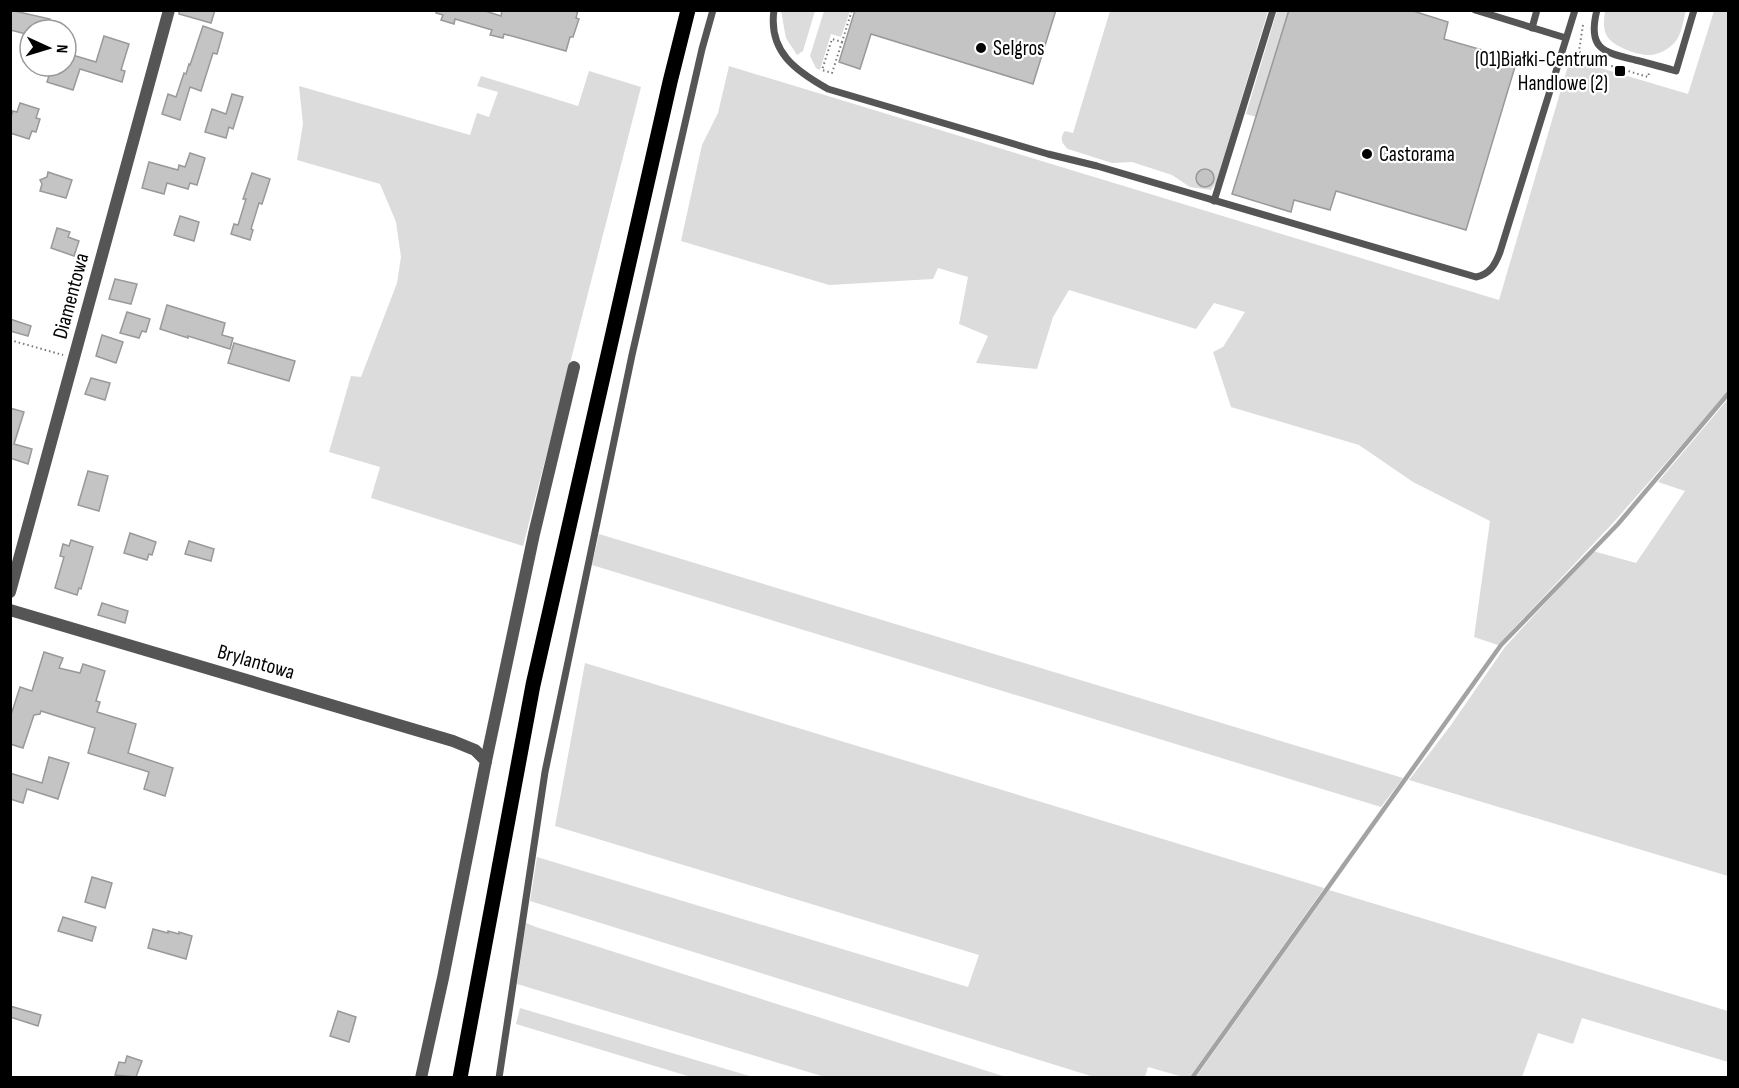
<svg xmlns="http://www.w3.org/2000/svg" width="1739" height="1088" font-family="'Sofia Sans Condensed',sans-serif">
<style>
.green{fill:#dcdcdc}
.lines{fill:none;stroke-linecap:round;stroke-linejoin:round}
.stream{stroke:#a3a3a3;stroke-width:4.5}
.building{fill:#c4c4c4;stroke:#999;stroke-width:1.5}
.path{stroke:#777;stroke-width:2;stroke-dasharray:1.5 3;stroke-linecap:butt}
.lane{stroke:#555;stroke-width:7}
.street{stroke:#555;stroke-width:12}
.primary{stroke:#000;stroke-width:15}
.poi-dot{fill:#000;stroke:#fff;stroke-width:2}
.labels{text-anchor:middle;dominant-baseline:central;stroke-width:4.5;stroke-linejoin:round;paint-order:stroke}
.poi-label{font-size:21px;fill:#000;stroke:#fff;text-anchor:start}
.street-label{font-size:21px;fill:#000;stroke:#fff}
</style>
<rect width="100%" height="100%" fill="#fff"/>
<g class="green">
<polygon points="781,11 815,11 803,51 797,55 786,38"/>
<polygon points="824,11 850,11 841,37 831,34 820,70 816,68 810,56"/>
<path d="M1110,11h158l-52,172 -5,7 -21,-3 -18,-12 -40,-13 -20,1 -44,-14c-6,-5 -9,-11 -3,-18l8,2z"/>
<polygon points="1277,11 1289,11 1256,117 1246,114"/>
<path d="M1605,11v-1l81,1c-3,9 -4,23 -11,31 -6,7 -15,12 -24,13 -12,1 -41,-9 -45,-21 -3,-7 -2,-16 -1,-23z"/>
<polygon points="1714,11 1728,11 1728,392 1613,523 1498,645 1474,637 1490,521 1413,482 1359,445 1231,407 1213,352 1223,347 1245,312 1214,303 1196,329 1069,290 1053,317 1037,369 976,363 988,336 959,324 968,277 938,268 933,279 829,285 681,241 702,145 718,113 729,66 1499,300 1570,59 1688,94"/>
<polygon points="589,71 641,87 523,546 371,498 380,467 329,452 351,376 361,377 397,283 401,257 396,222 380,184 297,160 303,124 299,86 470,135 477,113 489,117 498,92 477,86 481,76 578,106"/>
<polygon points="1728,399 1728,876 1409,780 1451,725 1505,647 1593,551 1636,563 1685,491 1658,482"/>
<polygon points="599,534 1403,778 1381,807 605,569 592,565"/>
<polygon points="585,663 1324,888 1190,1077 1183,1077 1148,1067 1145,1077 1094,1077 530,901 537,857 968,987 979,955 555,826"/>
<polygon points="1329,890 1728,1011 1728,1062 1582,1018 1573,1044 1538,1033 1522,1077 1196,1077"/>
<polygon points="526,923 536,927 1006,1077 825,1077 517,984"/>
<polygon points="520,1008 753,1077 691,1077 516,1024"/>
</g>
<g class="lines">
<polyline class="stream" points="1192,1078 1501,645 1618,524 1728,394"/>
</g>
<g class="building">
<polygon points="10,10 50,19 47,30 30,30 30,35 10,30"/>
<polygon points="179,10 215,10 211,23 179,14"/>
<polygon points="437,10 482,10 501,16 502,10 578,10 576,18 579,19 573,37 570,37 566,51 504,34 503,38 490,35 492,30 455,19 454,24 441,20 443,15 436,13"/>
<polygon points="855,10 1056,10 1033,84 871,34 860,69 839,62"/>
<polygon points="1289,10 1410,10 1448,22 1444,39 1517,60 1466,230 1336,191 1330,210 1294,200 1291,212 1232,194"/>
<polygon points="203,26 223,33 217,54 213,53 201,91 190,87 180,120 162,114 168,94 176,97 184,73 186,74 189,64 190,65"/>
<polygon points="104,36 129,44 121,70 125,71 122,82 80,69 73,90 47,82 52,66 66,66 66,53 96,62"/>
<polygon points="232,94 243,97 233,129 229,127 226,138 205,132 212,109 226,114"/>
<polygon points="20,103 39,109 36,118 40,119 36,132 32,131 29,139 10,133 10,119 13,111 17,112"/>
<polygon points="190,153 205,158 197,185 190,183 188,189 167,183 164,194 142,188 149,162 178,170 179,165 185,167"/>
<circle cx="1205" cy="178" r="9"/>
<polygon points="48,172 72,180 66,198 40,191 42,184 40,180 47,177"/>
<polygon points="252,173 270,179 262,204 259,203 251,229 253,230 250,240 231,234 234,224 238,225 246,199 243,199"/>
<polygon points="180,216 199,222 194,241 174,235"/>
<polygon points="57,228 70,232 68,237 79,241 74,256 51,248"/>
<polygon points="115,279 137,284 131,304 109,299"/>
<polygon points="167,305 225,323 222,335 233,338 230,349 188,336 188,338 160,329"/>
<polygon points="127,312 150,319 146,332 142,331 139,338 120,333"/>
<polygon points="10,319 31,326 28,336 10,331"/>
<polygon points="102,335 123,342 116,363 96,356"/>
<polygon points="234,343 295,361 289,381 228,363"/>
<polygon points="91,378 110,383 105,400 85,394"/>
<polygon points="10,408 24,412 14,444 32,449 28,464 10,458"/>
<polygon points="88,471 108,476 99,511 78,505"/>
<polygon points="130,533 156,542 152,555 149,554 147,560 124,553"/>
<polygon points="71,540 93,547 81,589 79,588 77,595 55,588 64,557 60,556 63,544 69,546"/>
<polygon points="189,541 214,549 211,561 185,554"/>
<polygon points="102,603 128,611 125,623 98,615"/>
<polygon points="44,652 63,658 59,668 80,673 83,664 105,671 96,701 100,702 97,712 136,724 128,753 173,768 165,796 144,789 149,772 88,753 95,728 41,711 40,714 34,715 23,748 10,744 10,718 20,687 32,691"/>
<polygon points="49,757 69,763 58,799 27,789 23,803 10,799 10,773 42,783"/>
<polygon points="92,877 112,883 105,908 85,902"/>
<polygon points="63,917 96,927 92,941 58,931"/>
<polygon points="153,929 168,933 168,931 179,934 179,932 192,936 186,959 148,948"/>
<polygon points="10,1006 41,1015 38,1026 10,1017"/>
<polygon points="338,1011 356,1017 349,1042 330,1036"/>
<polygon points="127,1056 142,1061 136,1077 115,1075 119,1062 125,1063"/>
</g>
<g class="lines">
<g class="path">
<polyline points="1583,25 1579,51 1585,58 1648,77 1649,73"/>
<polyline points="842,42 832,73 822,70 832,39 842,42 852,10"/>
<polyline points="10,340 63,355"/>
</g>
<g class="lane">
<path d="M774,10c-6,42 22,61 54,79l220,65 49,12 379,111c14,-3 19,-12 24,-25l75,-242"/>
<polyline points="1475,10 1566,38"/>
<path d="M1597,10c-10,39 6,42 38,50 13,3 27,7 41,11l18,-61"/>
<polyline points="1532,28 1537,10"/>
<polyline points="1214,201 1273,10"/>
<polyline points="499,1078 545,772 632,355 702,49 713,10"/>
</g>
<g class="street">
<polyline points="10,592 169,10"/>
<polyline points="10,610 453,741 475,750 486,761 443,978 421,1078"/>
<polyline points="486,761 534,534 574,367"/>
</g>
<polyline class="primary" points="460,1078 533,685 670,82 688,10"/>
</g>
<g class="poi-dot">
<circle cx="981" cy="48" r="6"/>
<rect x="1614" y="65" width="12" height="12" rx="3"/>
<circle cx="1367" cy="154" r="6"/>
</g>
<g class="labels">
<g class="poi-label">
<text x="993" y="48">Selgros</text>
<text x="1608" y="59" text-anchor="end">(01)Białki-Centrum<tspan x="1608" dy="24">Handlowe (2)</tspan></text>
<text x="1379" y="154">Castorama</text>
</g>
<g class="street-label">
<text transform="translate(71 296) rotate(-75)">Diamentowa</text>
<text transform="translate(256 662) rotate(16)">Brylantowa</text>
</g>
</g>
<rect width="1739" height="1088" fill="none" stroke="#000000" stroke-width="24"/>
<g transform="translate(48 48) rotate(94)"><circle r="28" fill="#ffffff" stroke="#999999" stroke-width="1.5"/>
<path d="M0-4.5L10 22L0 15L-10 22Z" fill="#000000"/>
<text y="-9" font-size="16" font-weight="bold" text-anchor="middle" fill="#000000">N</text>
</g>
</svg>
